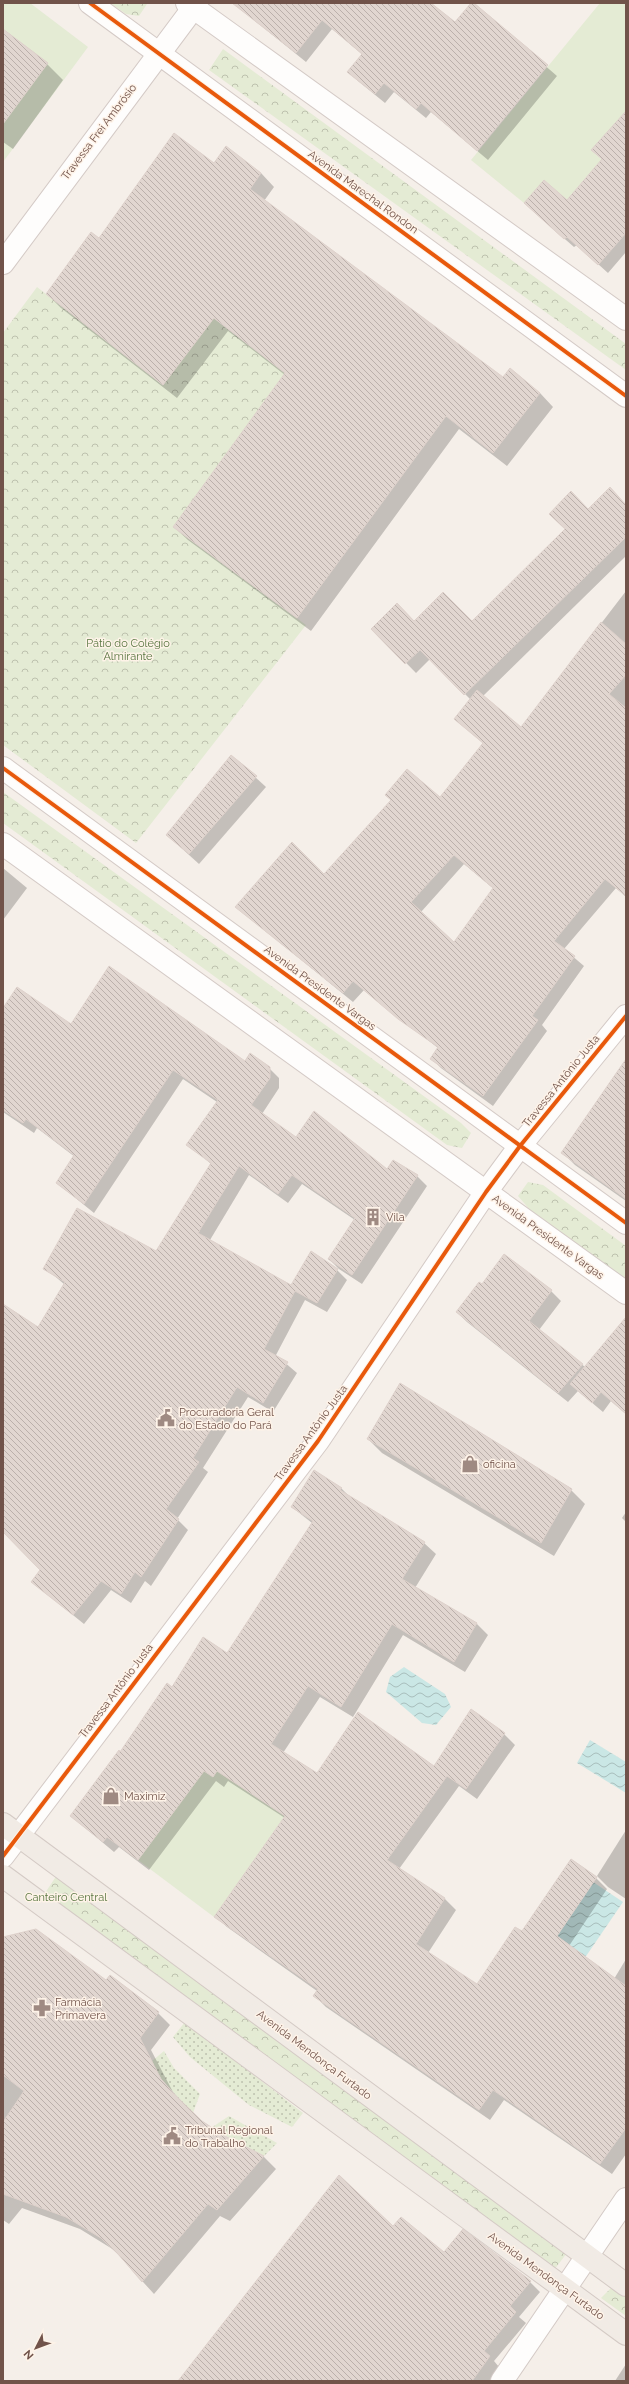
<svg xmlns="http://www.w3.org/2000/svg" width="629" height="2384" font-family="Raleway,sans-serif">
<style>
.grass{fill:#e4ebd4}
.forest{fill:url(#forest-crowns)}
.garden{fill:url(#garden-dots)}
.water{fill:url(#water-waves)}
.shadow{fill:#0003;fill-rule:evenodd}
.building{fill:url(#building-back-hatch);stroke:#ded1cb;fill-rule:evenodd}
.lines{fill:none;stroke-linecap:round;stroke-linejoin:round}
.minor-casing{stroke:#d4cac6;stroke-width:24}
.tertiary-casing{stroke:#d4cac6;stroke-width:24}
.primary-casing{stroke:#d4cac5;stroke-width:24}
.minor{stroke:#fefdfc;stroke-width:22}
.tertiary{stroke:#fefdfc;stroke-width:22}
.primary{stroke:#f1ebe5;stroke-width:22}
.cycleway-casing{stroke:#fef3e8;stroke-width:6}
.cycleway{stroke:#e8590c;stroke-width:4}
.labels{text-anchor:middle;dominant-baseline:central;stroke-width:3;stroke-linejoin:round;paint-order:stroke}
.street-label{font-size:11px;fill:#71534a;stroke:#fef3e8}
.park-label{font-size:11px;fill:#597742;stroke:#fef3e8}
.poi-label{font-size:11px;fill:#71534a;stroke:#fef3e8;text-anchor:start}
</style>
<defs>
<pattern id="forest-crowns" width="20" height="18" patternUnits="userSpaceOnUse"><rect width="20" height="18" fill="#e4ebd4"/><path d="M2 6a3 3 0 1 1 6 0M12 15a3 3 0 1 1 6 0" fill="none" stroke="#bdc1ae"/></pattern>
<pattern id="garden-dots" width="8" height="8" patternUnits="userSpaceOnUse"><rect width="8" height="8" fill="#e4ebd4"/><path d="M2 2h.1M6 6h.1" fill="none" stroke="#bdc1ae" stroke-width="1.8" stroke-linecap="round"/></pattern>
<pattern id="water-waves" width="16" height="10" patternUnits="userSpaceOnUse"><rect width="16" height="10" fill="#cae7e5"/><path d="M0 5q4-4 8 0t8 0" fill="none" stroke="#a8bebc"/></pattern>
<pattern id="building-back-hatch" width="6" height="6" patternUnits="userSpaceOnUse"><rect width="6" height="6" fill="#e1d6d0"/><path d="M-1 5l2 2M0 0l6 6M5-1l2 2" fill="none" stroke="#bbb0ab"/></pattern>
</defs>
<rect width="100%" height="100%" fill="#f5efe9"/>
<g class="grass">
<polygon points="3,3 30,3 88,47 3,162 3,124 47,63 3,29"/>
<polygon points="600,3 626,3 626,111 591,150 619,175 588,175 567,200 544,180 524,203 471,160"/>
<polygon points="204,1770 217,1771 285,1816 214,1917 138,1860"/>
</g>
<g class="forest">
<polygon points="110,3 147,3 147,4 139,16 126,14"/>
<polygon points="223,49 626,344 626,370 209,70"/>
<polygon points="37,287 163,385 213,318 285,373 173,527 306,625 136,843 3,745 3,333"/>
<polygon points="3,792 461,1123 471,1133 462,1148 447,1145 3,823"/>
<polygon points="528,1182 543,1185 626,1246 626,1279 530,1210 518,1196"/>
<polygon points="57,1875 567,2253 554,2270 43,1896"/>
<polygon points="614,2285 626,2294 626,2316 601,2298"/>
</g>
<g class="garden">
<polygon points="185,2022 303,2113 292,2127 249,2105 190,2057 173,2037"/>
<polygon points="164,2051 174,2068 200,2094 193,2113 161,2079 152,2061"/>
<polygon points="229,2116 277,2143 264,2156 211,2128"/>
</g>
<g class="water">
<polygon points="404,1667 445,1694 451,1707 436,1725 422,1723 386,1692 390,1677"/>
<polygon points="590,1740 626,1762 626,1793 577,1763"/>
<polygon points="593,1882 623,1902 580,1965 551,1944"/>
</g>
<g class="shadow">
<polygon points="249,3 430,3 455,23 473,3 557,76 488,160 431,112 426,118 394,92 385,103 358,81 348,72 363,55 332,29 306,62 243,11"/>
<polygon points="3,31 47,64 63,80 13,149 3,142"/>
<polygon points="626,112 626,252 608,273 577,245 574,247 534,212 567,201 603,160 592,150"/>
<polygon points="226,148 261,173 274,187 264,201 503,378 540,393 553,407 507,466 459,429 311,631 188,540 174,527 285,375 228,331 177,398 61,308 47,294 99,240 215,165"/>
<path d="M610,488l16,17v51l-143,140 38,32 105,-137v306l-10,-9 -52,61 20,17 -42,59 5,6 -54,75 -52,-38 -10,-10 7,-10 -74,-58 -11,12 -117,-95 88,-32 68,-75 48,-1 44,-55 -29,-25 16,-19 -41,-41 -14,14 -43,-44 41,-7h58zM464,864l30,25 -40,54 -33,-31z"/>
<polygon points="232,756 266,787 199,864 167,835"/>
<polygon points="3,868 27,888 3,920"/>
<polygon points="3,1010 269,1068 279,1078 279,1088 262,1114 296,1138 387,1171 394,1161 417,1176 427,1186 362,1284 339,1269 329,1259 355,1220 302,1184 288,1203 249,1175 210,1240 291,1287 337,1270 347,1280 327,1312 305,1300 276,1355 297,1373 273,1412 248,1397 203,1468 208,1472 177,1519 188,1530 151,1586 145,1581 131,1603 111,1590 84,1624 32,1582 42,1569 3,1530 3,1305 38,1328 64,1284 45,1268 156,1252 211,1164 188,1144 217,1102 183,1079 94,1213 57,1183 75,1157 37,1128 34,1133 3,1112"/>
<polygon points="626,1069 626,1201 575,1165 563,1153"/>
<polygon points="482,1285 551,1291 561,1301 539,1330 585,1367 626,1326 626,1414 611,1401 603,1412 578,1391 568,1402 467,1322 457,1312"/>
<polygon points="368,1439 571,1490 585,1504 554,1556 382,1453"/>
<polygon points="341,1488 351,1498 424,1543 436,1554 415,1588 477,1624 488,1635 465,1672 403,1635 353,1717 320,1697 283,1753 317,1774 434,1767 504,1734 515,1745 477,1799 459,1786 399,1869 445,1899 456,1910 428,1953 478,1985 522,1932 596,1878 607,1889 569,1946 614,1979 626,1959 626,2154 612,2174 504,2100 490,2120 326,2007 315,1996 317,1991 227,1927 215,1916 285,1818 228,1781 224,1787 216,1781 149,1870 119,1847 114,1852 71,1816 173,1689 228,1655 312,1523 292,1507"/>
<polygon points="626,1512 626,1522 622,1518"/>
<polygon points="626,1830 626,1899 608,1887 597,1876"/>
<polygon points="3,1938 106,1982 110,1977 158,2013 170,2025 151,2050 173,2092 201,2122 222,2136 264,2157 276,2169 230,2221 220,2216 154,2294 114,2250 80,2229 22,2208 9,2224 3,2220"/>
<polygon points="393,2228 445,2253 530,2282 540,2292 519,2317 526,2323 494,2361 499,2367 489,2381 474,2381 470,2378 468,2381 190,2381"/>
<polygon points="626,2364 626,2381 615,2381"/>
</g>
<g class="building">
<polygon points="232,3 431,3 455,22 471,3 474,3 548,65 477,151 421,103 416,109 384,83 375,94 347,72 362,54 322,20 296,53"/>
<polygon points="3,29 48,63 3,124"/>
<polygon points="626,111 626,233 598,265 567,237 564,239 524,203 544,180 567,200 602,159 591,150"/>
<polygon points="174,133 214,163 226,146 261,173 250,189 503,377 510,368 540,393 493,453 446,416 297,618 173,527 285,373 214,318 163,385 46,294 91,232 99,238"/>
<polygon points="610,487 626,505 626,537 464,695 420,650 405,664 371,629 397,603 414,621 443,592 472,621 565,529 549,514 571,491 588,509"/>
<path d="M601,622l25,22v31l-17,19 17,14v188l-21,-17 -51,62 21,15 -43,60 6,4 -55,76 -53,-37 8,-12 -40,-28 -45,-38 -10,12 -108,-86 57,-65 32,32 67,-74 -6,-5 22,-26 33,28 43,-54 -29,-24 23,-29 44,37zM454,855l39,33 -39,54 -43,-40z"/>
<polygon points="231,755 257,776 189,854 166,835"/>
<polygon points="109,966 245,1061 250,1053 270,1067 270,1078 251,1105 296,1137 314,1111 387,1169 393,1160 418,1175 352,1275 328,1259 355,1218 292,1175 278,1194 239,1166 198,1233 291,1285 311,1251 338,1269 317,1303 295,1291 264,1349 288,1362 263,1403 237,1387 193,1458 199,1462 166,1509 179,1519 141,1577 135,1572 121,1594 101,1581 73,1615 31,1582 40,1570 3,1532 3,1304 38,1327 65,1282 43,1269 77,1208 156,1251 211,1163 186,1145 218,1100 173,1070 84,1204 56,1183 74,1155 26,1119 23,1123 3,1110 3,1008 17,987 71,1024"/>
<polygon points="626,1059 626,1199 561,1153"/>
<polygon points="504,1254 552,1290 529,1321 583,1364 558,1393 456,1312 479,1282 482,1284"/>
<polygon points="626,1317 626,1414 601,1392 592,1403 570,1384"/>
<polygon points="400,1383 572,1489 541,1543 367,1439"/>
<polygon points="314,1470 342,1488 340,1490 425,1542 402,1579 477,1623 454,1662 392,1624 341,1707 308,1686 271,1744 317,1773 358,1712 434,1766 471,1709 505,1733 466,1789 447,1776 387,1860 445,1898 416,1944 477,1984 515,1927 522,1931 571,1859 597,1877 557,1936 626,1986 626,2128 600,2164 493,2090 479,2110 313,1996 318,1989 214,1917 285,1816 217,1771 213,1777 204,1771 138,1860 107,1837 103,1842 70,1816 119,1750 120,1752 167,1683 172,1687 203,1637 227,1653 313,1521 291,1507"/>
<polygon points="36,1929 106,1980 110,1975 159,2012 140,2038 161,2079 175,2095 202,2121 223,2135 264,2156 217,2210 208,2204 142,2282 119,2255 101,2238 66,2217 3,2194 3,2122 24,2091 3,2075 3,1937"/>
<polygon points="339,2175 393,2226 401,2217 444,2252 463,2229 531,2281 510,2306 516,2312 484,2351 490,2356 472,2381 178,2381"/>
</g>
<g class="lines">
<g class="minor-casing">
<g id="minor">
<polyline points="3,263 197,3"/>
<polyline points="3,1856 318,1441 486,1192 520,1146 626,1016"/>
<polyline points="502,2381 626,2199"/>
</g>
</g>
<g class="tertiary-casing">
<g id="tertiary">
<polyline points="90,3 626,396"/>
<polyline points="187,3 626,319"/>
<polyline points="3,768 626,1223"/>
<polyline points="3,844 626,1293"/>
</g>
</g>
<g class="primary-casing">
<g id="primary">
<polyline points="3,1824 626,2285"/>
<polyline points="3,1876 626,2334"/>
</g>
</g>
<use href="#minor" class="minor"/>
<use href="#tertiary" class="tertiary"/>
<use href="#primary" class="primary"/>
<g class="cycleway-casing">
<g id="cycleway">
<polyline points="90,3 626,396"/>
<polyline points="3,768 626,1223"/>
<polyline points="3,1856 318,1441 486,1192 520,1146 626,1016"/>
</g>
</g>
<use href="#cycleway" class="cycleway"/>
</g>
<defs>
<g id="building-bare" transform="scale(1.38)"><path d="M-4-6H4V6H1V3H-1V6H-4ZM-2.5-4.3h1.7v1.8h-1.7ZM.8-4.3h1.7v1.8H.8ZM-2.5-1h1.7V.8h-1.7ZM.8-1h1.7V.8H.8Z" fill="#9f8a82" stroke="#fef3e8" stroke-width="2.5" paint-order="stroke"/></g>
<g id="civic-bare" transform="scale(1.38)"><path d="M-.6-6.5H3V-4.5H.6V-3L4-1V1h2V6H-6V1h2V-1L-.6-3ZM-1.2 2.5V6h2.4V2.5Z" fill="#9f8a82" stroke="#fef3e8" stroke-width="2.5" paint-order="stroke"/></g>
<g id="shop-bare" transform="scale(1.38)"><path d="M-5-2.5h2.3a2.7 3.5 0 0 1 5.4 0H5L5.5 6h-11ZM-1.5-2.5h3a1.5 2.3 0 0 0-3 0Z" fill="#9f8a82" stroke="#fef3e8" stroke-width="2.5" paint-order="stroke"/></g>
<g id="pharmacy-bare" transform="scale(1.38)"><path d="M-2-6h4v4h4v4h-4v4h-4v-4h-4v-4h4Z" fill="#9f8a82" stroke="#fef3e8" stroke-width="2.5" paint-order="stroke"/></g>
</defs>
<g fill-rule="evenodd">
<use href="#building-bare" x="373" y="1217"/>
<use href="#civic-bare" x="166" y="1418"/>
<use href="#shop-bare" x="470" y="1464"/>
<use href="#shop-bare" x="111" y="1796"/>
<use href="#pharmacy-bare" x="42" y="2008"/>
<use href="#civic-bare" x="172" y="2136"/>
</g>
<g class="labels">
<g class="street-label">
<text transform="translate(99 132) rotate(-53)">Travessa Frei Ambrósio</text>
<text transform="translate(363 192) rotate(36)">Avenida Marechal Rondon</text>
<text transform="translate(320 988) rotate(36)">Avenida Presidente Vargas</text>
<text transform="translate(561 1081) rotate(-51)">Travessa Antônio Justa</text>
<text transform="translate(548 1237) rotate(36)">Avenida Presidente Vargas</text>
<text transform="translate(311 1433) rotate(-54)">Travessa Antônio Justa</text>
<text transform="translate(116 1691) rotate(-53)">Travessa Antônio Justa</text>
<text transform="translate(314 2055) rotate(37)">Avenida Mendonça Furtado</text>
<text transform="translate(546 2276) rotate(36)">Avenida Mendonça Furtado</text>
</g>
<g class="park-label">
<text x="128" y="643">Pátio do Colégio<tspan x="128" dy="13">Almirante</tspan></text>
<text x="66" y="1897">Canteiro Central</text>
</g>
<g class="poi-label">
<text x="386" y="1217">Vila</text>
<text x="179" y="1412">Procuradoria Geral<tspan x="179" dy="13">do Estado do Pará</tspan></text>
<text x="483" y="1464">oficina</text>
<text x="124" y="1796">Maximiz</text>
<text x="55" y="2002">Farmácia<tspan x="55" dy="13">Primavera</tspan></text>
<text x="185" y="2130">Tribunal Regional<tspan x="185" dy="13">do Trabalho</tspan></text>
</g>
</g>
<rect width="629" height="2384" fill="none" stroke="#71534a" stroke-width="8"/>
<g transform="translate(36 2348) rotate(228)" stroke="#fef3e8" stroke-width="3" paint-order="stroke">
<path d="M0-3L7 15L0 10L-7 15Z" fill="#71534a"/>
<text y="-6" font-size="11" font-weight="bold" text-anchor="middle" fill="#71534a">N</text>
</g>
</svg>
